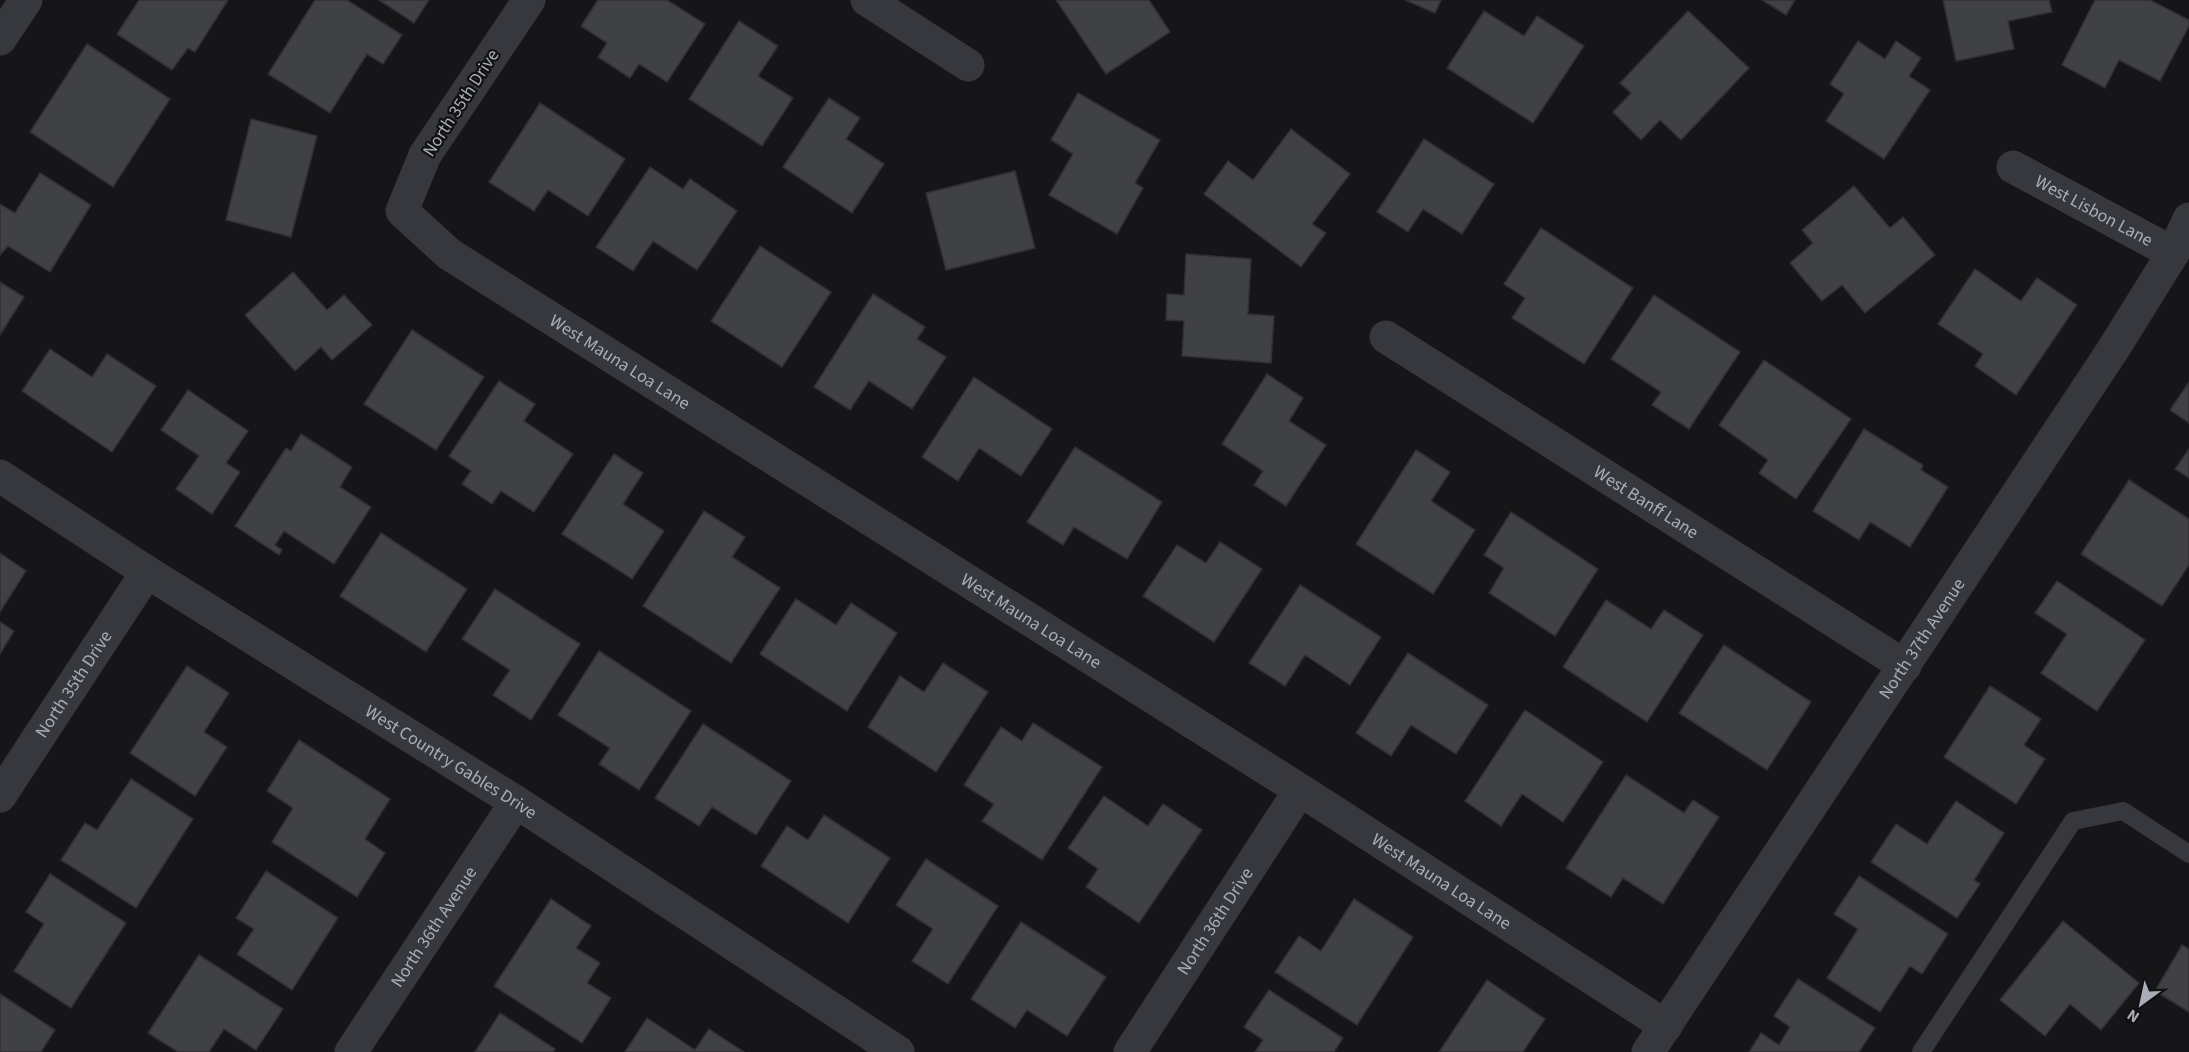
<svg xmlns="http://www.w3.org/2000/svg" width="2189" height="1052" font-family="'Source Sans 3',sans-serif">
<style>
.building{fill:#404145;stroke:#303034;stroke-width:1.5}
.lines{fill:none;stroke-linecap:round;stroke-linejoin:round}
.service{stroke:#37383d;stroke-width:18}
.minor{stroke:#37383d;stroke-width:33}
.labels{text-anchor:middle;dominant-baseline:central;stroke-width:4.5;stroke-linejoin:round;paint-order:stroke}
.street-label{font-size:18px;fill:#a8adb8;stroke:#111113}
</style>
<rect width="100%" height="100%" fill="#161618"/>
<g class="building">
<polygon points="139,0 228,0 195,52 188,48 172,70 117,34"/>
<polygon points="315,0 347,0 402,35 383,64 367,54 330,113 268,74"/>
<polygon points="379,0 429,0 414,23"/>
<polygon points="598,0 667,0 705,24 667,82 639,64 630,78 598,57 607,43 581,26"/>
<polygon points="1056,0 1149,0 1170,32 1106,74"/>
<polygon points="1405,0 1441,0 1435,13"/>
<polygon points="1762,0 1795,0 1786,15"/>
<polygon points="1943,0 2049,0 2052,12 2008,21 2014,49 1956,61"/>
<polygon points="2095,0 2150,0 2189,20 2189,26 2160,81 2119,60 2105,88 2062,65"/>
<polygon points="1484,11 1524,36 1537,16 1584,46 1533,123 1447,68"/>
<polygon points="1688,11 1749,68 1681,140 1660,120 1641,140 1613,112 1631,93 1620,83"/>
<polygon points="739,21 778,46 758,76 793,98 762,146 689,99"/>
<polygon points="1858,41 1885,59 1896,41 1921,58 1909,76 1930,90 1884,159 1826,121 1844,94 1830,84"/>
<polygon points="87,44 170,99 113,187 30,132"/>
<polygon points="1078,93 1160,140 1135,183 1143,188 1117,234 1049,195 1073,154 1051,140"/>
<polygon points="829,98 860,118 846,139 884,164 852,213 783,167"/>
<polygon points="540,103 625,159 588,216 548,190 534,211 489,182"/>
<polygon points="251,119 317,136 291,237 226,220"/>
<polygon points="1291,129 1350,174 1312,224 1326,233 1301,267 1204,194 1228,161 1253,180"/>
<polygon points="1424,139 1494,184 1462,234 1423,209 1408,232 1377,212"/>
<polygon points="650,167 683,189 690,179 737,211 697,270 653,241 633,271 596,247"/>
<polygon points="1015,171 1035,248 946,270 926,193"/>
<polygon points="40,173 91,205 50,272 8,246 0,255 0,204 15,213"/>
<polygon points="1854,186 1890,228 1903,217 1935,255 1865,313 1842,285 1822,301 1790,263 1813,243 1802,230"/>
<polygon points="1541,228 1633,288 1584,364 1512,318 1525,298 1504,284"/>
<polygon points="760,246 831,292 782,367 711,321"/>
<polygon points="1186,254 1251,259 1248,314 1274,316 1271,363 1182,356 1184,321 1166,320 1167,294 1184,295"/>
<polygon points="1975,269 2021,301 2037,278 2077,305 2016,395 1975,366 1983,354 1938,324"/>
<polygon points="293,272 327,310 344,295 372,325 332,360 321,347 295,371 245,315"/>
<polygon points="0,282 24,297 0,335"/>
<polygon points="873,294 925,327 917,339 946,357 912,409 869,381 850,410 814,387"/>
<polygon points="1654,295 1740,352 1689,429 1652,405 1661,392 1611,359"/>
<polygon points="412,330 484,377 436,450 364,404"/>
<polygon points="50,349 92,377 107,354 156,386 112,452 22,391"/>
<polygon points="1764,360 1851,419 1796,499 1759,473 1768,460 1719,425"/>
<polygon points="1267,374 1303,398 1289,421 1326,445 1286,506 1254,485 1263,471 1222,444"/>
<polygon points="974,377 1052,429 1021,476 979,448 958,481 922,457"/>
<polygon points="499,381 535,404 524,421 573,454 534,512 501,491 492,504 462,484 471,471 449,456"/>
<polygon points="2189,382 2189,423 2170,410"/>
<polygon points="188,390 248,431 226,463 240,472 212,514 176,489 199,456 161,430"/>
<polygon points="1864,429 1923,465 1921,470 1948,487 1910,547 1870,522 1859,540 1813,511"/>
<polygon points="301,434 352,467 340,487 371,507 334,564 284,531 275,545 282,550 279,555 235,526 286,448 291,451"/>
<polygon points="1075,447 1162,502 1127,559 1074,527 1063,545 1027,522"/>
<polygon points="2189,449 2189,478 2175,469"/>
<polygon points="1416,450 1450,472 1431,501 1475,530 1433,594 1356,544"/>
<polygon points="614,454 643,473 623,504 664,531 632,579 562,534"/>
<polygon points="2129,480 2189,519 2189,565 2162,606 2081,554"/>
<polygon points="704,511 745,537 732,557 780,588 731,663 643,606"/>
<polygon points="1511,512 1598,569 1555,636 1489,593 1504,568 1484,555"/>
<polygon points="381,533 467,589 426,652 340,596"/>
<polygon points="1220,542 1262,569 1214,642 1143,596 1177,545 1206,563"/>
<polygon points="0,553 26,571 0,612"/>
<polygon points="2057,581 2145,640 2097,711 2041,673 2067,634 2035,613"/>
<polygon points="1300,585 1381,637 1350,685 1305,655 1285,686 1249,663"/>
<polygon points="495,589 580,644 531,720 493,695 510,670 462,639"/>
<polygon points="796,599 836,625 851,603 897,633 847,711 760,654"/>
<polygon points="1606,600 1651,629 1664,610 1703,635 1647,722 1563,667"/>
<polygon points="0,622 14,631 0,654"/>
<polygon points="1724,645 1811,702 1767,770 1679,713"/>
<polygon points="599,651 691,711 639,790 599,764 610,748 558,715"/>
<polygon points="1408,653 1488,705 1456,754 1411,725 1391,756 1356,733"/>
<polygon points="943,663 988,692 936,772 868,727 900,676 924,692"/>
<polygon points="187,666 229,693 204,732 227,747 195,796 130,753"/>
<polygon points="1990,686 2041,719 2024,745 2045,759 2016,804 1944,757"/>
<polygon points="1525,710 1603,762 1563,822 1522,794 1501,826 1465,801"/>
<polygon points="1033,723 1102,767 1042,860 982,821 994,804 964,785 1001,727 1022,741"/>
<polygon points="703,724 791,781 756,835 712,807 699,826 655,798"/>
<polygon points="299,740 390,799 365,839 385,853 357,897 272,842 293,808 267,791"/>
<polygon points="1626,775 1684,813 1693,800 1719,817 1663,904 1623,878 1611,897 1566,868"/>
<polygon points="131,779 193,819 136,908 61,860 85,823 97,830"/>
<polygon points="1104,796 1148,826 1163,804 1202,830 1139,923 1086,887 1098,869 1068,848"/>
<polygon points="1956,801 2004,833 1974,880 1980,884 1957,918 1871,862 1896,824 1927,844"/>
<polygon points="824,815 890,858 848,923 761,866 787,826 808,840"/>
<polygon points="926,859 998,906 948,984 912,961 933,929 896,905"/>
<polygon points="266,871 338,918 292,990 237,954 254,929 236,918"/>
<polygon points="50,874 126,923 71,1008 14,971 44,924 26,912"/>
<polygon points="1859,876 1948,934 1922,974 1910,966 1880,1012 1827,978 1858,929 1834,914"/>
<polygon points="551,899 591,926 576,948 600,963 587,983 611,998 582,1043 494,986"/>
<polygon points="1354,899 1413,937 1357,1025 1275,972 1299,936 1321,951"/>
<polygon points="2063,921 2139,983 2101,1030 2070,1004 2045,1036 2000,1000"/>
<polygon points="1021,922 1106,977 1067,1036 1027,1010 1015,1028 971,999"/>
<polygon points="2182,945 2189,949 2189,1012 2155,991"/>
<polygon points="199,955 283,1009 256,1050 224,1029 209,1052 178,1052 148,1033"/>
<polygon points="1798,979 1875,1028 1859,1052 1749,1052 1761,1033 1779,1045 1790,1027 1774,1016"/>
<polygon points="1487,980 1545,1019 1523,1052 1439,1052"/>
<polygon points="1269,990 1343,1038 1334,1052 1255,1052 1263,1040 1244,1027"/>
<polygon points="0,994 55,1030 41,1052 0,1052"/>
<polygon points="500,1013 555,1049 553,1052 475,1052"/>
<polygon points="647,1018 695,1050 709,1029 744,1052 625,1052"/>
</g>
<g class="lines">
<polyline class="service" points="1921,1052 2073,821 2123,811 2189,854"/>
<g class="minor">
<path id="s1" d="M529,0l-104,155 -23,56 47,43 851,536 366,236"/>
<polyline points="867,0 968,65"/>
<polyline points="0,39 26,0"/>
<path id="s2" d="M2013,167l160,86"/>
<path id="s3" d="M1386,337l519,329"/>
<path id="s4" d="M0,476l147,96 369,230 382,250"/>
<path id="s5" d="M0,796l147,-224"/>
<path id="s6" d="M351,1052l165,-250"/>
<path id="s7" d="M1130,1052l170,-262"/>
<path id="s8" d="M1648,1052l466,-704 59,-95 16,-34"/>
</g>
</g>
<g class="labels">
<g class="street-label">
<text transform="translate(461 103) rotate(-57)">North 35th Drive</text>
<text stroke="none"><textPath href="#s2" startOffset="92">West Lisbon Lane</textPath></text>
<text stroke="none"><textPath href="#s1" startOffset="513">West Mauna Loa Lane</textPath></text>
<text stroke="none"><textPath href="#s3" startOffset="308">West Banff Lane</textPath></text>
<text stroke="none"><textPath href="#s1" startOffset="999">West Mauna Loa Lane</textPath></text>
<text stroke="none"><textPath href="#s8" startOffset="496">North 37th Avenue</textPath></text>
<text stroke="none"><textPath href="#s5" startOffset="134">North 35th Drive</textPath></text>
<text stroke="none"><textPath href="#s4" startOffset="534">West Country Gables Drive</textPath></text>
<text stroke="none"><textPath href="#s1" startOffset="1485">West Mauna Loa Lane</textPath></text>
<text stroke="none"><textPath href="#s7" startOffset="156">North 36th Drive</textPath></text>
<text stroke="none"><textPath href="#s6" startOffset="150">North 36th Avenue</textPath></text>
</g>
</g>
<g transform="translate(2141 1004) rotate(213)" stroke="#111113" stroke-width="4.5" paint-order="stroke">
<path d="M0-4.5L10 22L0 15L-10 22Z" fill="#a8adb8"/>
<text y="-9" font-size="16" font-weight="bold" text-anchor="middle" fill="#a8adb8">N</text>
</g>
</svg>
